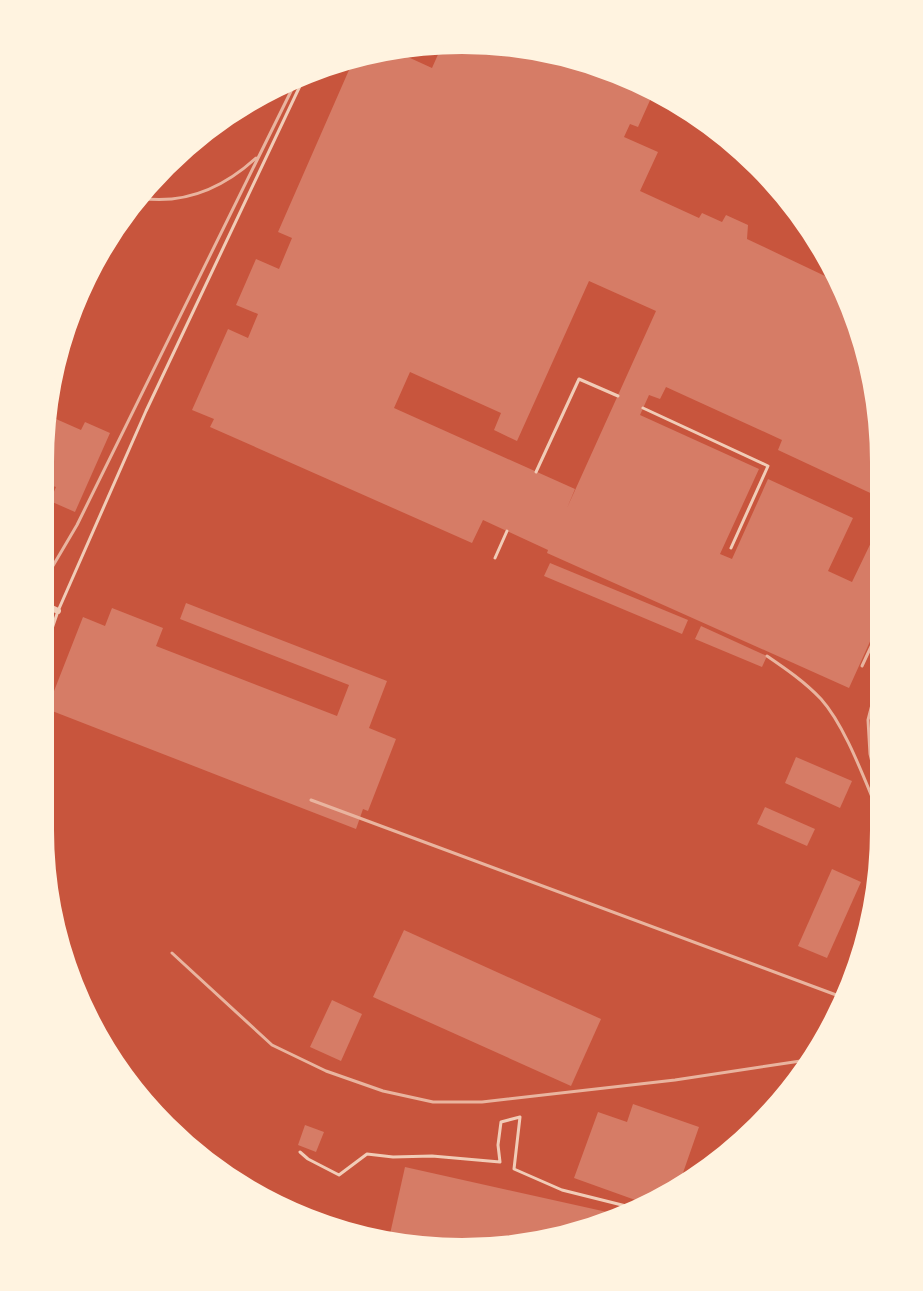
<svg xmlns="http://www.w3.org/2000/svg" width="923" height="1291" font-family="Mulish,sans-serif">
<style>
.building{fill:#d67c66;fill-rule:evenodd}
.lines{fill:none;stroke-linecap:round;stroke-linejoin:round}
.service{stroke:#f1ccb7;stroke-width:3}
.minor{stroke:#f1ccb7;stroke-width:6}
.rail{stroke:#e9b49f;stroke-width:3}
.rim{fill:none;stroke:#fff3e0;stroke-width:8}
</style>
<rect width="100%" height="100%" fill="#c8553d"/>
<g class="building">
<path d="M489,40l82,13 85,34 -18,40 -8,-3 -6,13 34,15 -18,39 59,27 3,-5 20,9 4,-7 22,10 -1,14 97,46 36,121 1,92 -103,-48 4,-10 -116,-53 -6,12 -11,-4 -9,20 119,54 -39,85 12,5 36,-80 85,39 -25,53 24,11 26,-54 3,1 1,86 -33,73 -302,-135 1,-3 -65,-30 -11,23 -262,-116 4,-8 -22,-9 36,-81 20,9 10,-24 -22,-9 20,-46 23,10 13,-31 -14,-6 78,-178 30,-7 46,21 12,-27zM589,281l67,30 -89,197 8,-19 -181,-81 16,-36 91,41 -7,17 23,11z"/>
<polygon points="47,415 81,430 85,422 110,433 75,512 50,501 56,487 47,484 45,488"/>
<polygon points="44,538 50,541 44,555"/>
<polygon points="550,563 688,620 682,634 544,576"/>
<polygon points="186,603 387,681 369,728 396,739 368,811 363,809 356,829 47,709 83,617 105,626 112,608 163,628 156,646 337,716 349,685 180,619"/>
<polygon points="701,626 767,656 762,667 695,639"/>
<polygon points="796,757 852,781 840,808 785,783"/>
<polygon points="765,807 815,829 807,846 757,824"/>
<polygon points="832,869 861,882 827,958 798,946"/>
<polygon points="404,930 601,1019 571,1086 373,997"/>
<polygon points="332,1000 362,1014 341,1061 310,1047"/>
<polygon points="633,1104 699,1127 677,1190 652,1206 574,1178 598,1112 627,1122"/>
<polygon points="305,1125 324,1132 316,1152 298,1145"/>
<polygon points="405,1167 625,1216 517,1248 406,1248 388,1243"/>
<polygon points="240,1178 259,1185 255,1195 238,1184"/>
</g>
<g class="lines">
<g class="service">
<polyline points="643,408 768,466 731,548"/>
<polyline points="536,472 579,379 618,396"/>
<polyline points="495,558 507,531"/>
<polyline points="42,658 58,611 146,411 308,69"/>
<polyline points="300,1152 308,1159 339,1175 367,1154 393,1157 432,1156 500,1162 498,1145 501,1122 520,1117 514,1169 562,1190 642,1210"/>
</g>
<g class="minor">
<polyline points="43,604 58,611"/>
<polyline points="874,723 882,706"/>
</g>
<g class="rail">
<path d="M139,198c45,7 84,-10 117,-40"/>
<polyline points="44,581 77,525 300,73"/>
<path d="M767,656c19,13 38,26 54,43 26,29 46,88 62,124"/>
<polyline points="862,666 882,623"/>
<polyline points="311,800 847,999"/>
<polyline points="882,804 870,754 868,720 882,666"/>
<polyline points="172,953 272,1045 326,1071 383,1091 433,1102 482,1102 675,1080 814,1059"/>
</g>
</g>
<path d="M0 0H923V1291H0ZM462 50H462A412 412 0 0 1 874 462V830A412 412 0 0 1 462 1242H462A412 412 0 0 1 50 830V462A412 412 0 0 1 462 50Z" fill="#fff3e0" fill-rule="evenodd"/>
<path class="rim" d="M462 50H462A412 412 0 0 1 874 462V830A412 412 0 0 1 462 1242H462A412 412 0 0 1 50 830V462A412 412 0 0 1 462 50Z"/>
</svg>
